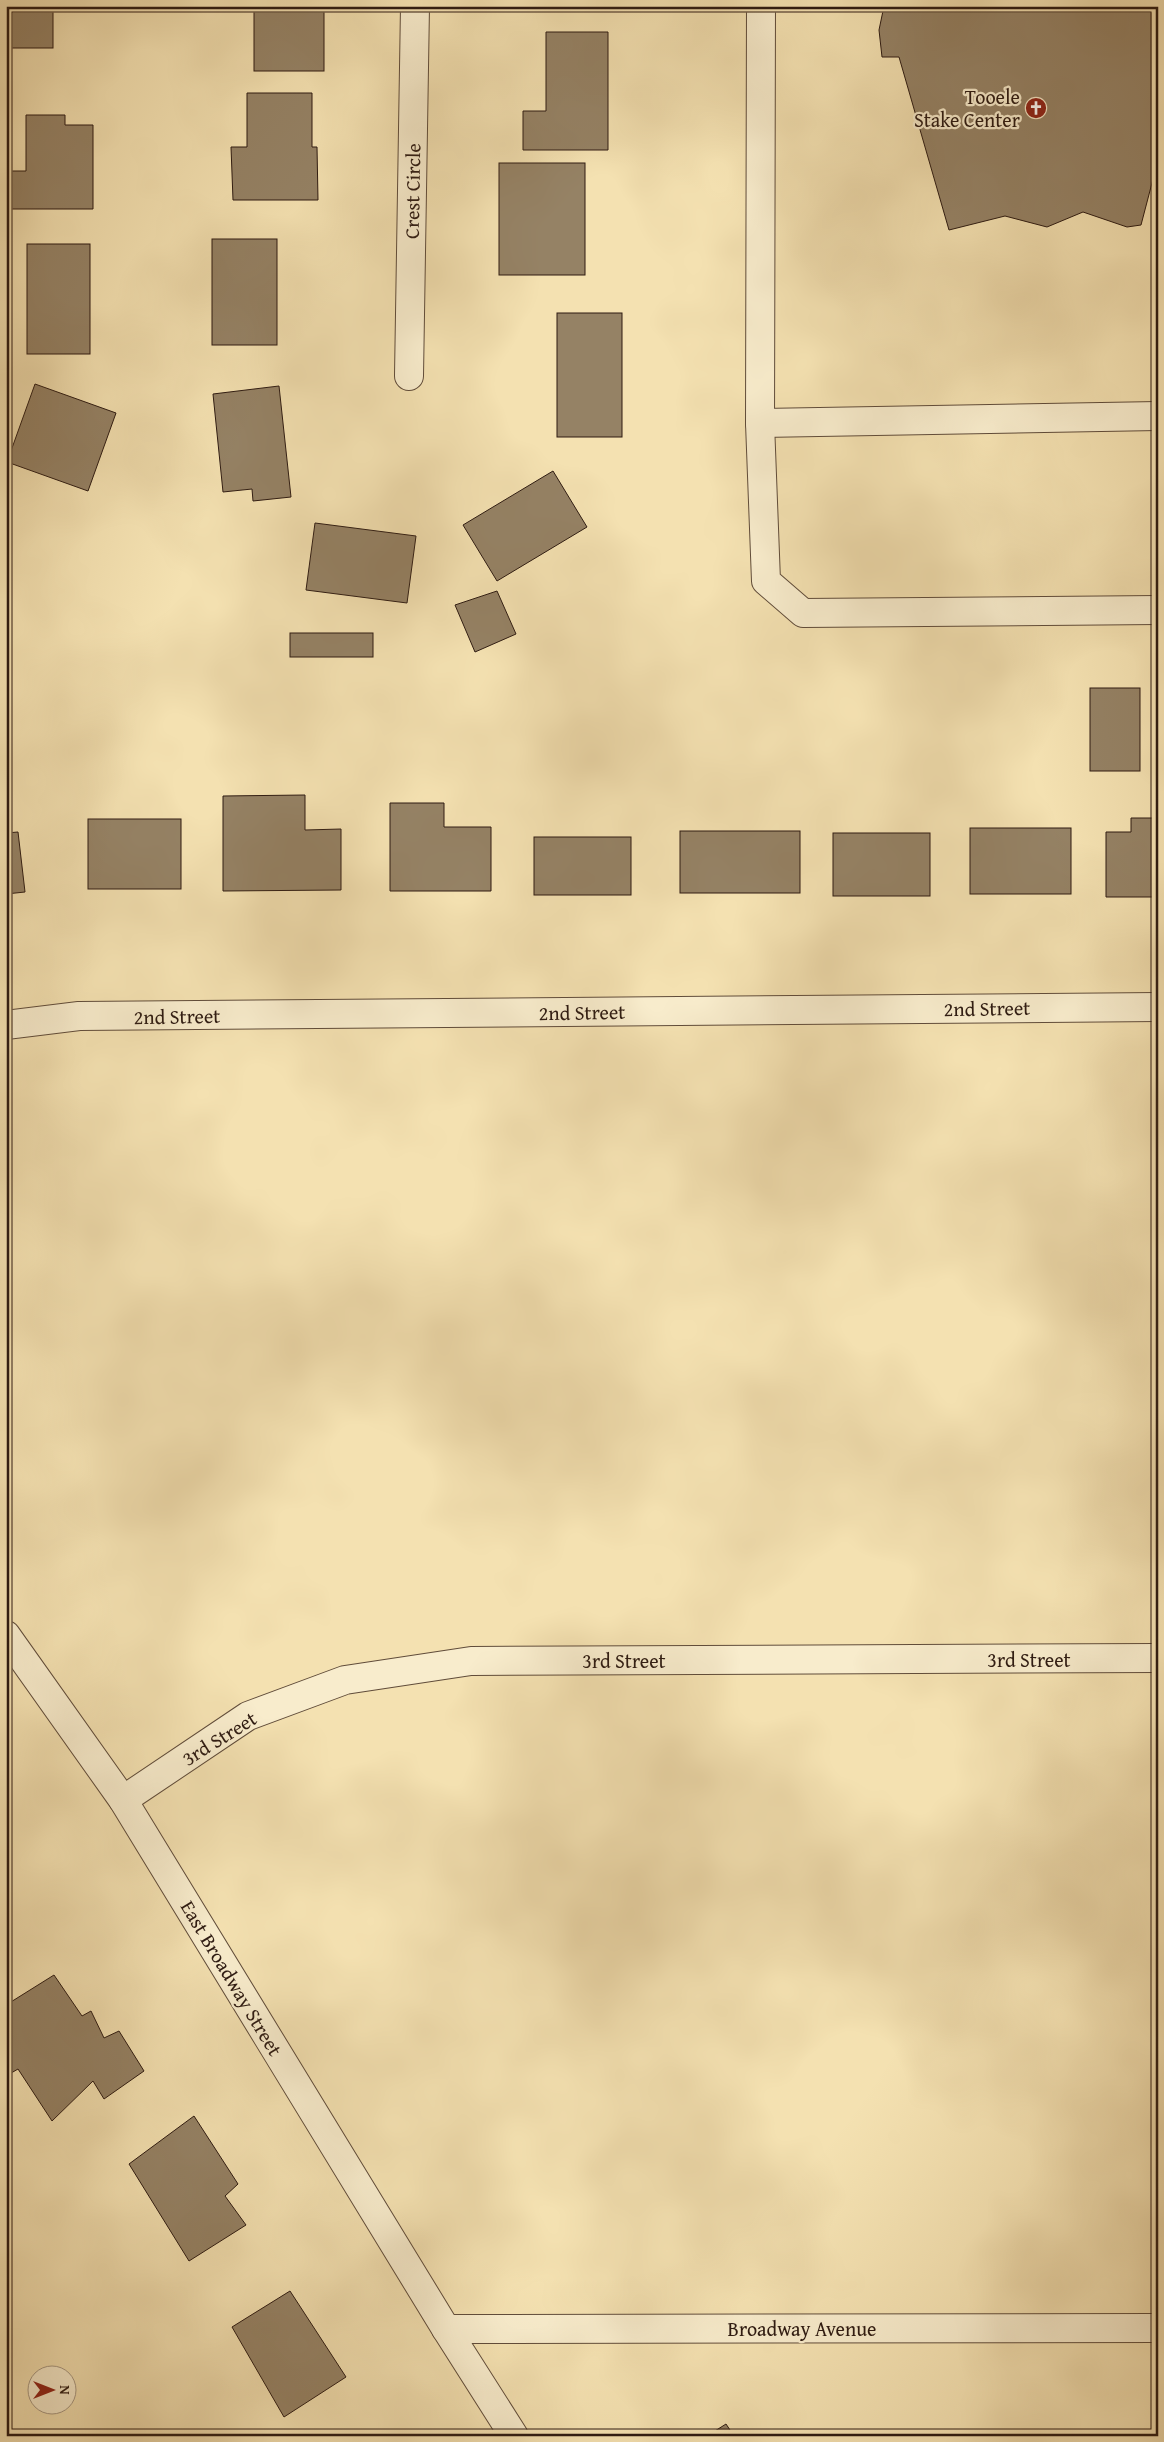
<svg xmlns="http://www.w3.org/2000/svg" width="1164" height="2442" font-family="'Gentium Book Plus',serif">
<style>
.building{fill:#958265;stroke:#2e1b12}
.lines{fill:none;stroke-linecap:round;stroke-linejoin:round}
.minor-casing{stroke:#604c3a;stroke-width:30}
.minor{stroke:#f8eccc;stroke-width:28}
.labels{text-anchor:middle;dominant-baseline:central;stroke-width:4.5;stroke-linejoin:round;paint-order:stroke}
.poi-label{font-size:20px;fill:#2e1b12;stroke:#f8eccc;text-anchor:end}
.street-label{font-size:20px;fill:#2e1b12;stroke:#f8eccc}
</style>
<rect width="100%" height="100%" fill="#f4e1b1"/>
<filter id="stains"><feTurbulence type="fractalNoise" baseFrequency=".004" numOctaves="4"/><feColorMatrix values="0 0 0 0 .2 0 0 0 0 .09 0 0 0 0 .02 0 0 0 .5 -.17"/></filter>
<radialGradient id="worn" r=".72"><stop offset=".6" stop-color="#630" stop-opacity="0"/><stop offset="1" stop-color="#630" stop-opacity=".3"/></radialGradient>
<g class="building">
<rect x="6" y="6" width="47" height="42"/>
<rect x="254" y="6" width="70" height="65"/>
<polygon points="884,6 1158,6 1158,160 1141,225 1127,227 1083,212 1047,227 1005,216 949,230 899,57 882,57 879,30"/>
<polygon points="546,32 608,32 608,150 523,150 523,111 546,111"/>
<polygon points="247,93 312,93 312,147 317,147 318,200 233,200 231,147 247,147"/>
<polygon points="26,115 65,115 65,125 93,125 93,209 6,209 6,171 26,171"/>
<rect x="499" y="163" width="86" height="112"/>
<rect x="212" y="239" width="65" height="106"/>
<rect x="27" y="244" width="63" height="110"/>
<rect x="557" y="313" width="65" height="124"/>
<polygon points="35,384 116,413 88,491 7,462"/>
<polygon points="279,386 291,497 253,501 252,489 223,492 213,394"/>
<polygon points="553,471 587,527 497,581 463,525"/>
<polygon points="315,523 416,536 407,603 306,590"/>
<polygon points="497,591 516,634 475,652 455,605"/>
<rect x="290" y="633" width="83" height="24"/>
<rect x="1090" y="688" width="50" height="83"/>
<polygon points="305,795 305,830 341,829 341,890 223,891 223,796"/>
<polygon points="390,803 444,803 444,827 491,827 491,891 390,891"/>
<polygon points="1131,818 1158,818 1158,897 1106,897 1106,832 1131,832"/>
<rect x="88" y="819" width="93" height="70"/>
<rect x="970" y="828" width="101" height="66"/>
<rect x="680" y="831" width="120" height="62"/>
<polygon points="18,832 25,892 6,894 6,833"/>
<rect x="833" y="833" width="97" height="63"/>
<rect x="534" y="837" width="97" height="58"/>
<polygon points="54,1975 82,2016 91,2011 104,2038 119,2031 144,2071 104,2099 93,2081 52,2121 18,2069 6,2076 6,2005"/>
<polygon points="194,2116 238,2184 225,2196 246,2225 189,2261 129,2164"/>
<polygon points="290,2291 346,2377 284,2417 232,2327"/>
<polygon points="726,2424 734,2436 707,2436"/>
<rect x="820" y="2431" width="117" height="5"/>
</g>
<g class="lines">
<g class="minor-casing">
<g id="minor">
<polyline points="761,6 760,423 1158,416"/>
<polyline points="409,376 415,6"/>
<polyline points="760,423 766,581 803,613 1158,610"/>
<polyline points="6,1025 79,1016 1158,1007"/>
<polyline points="6,1635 123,1800 446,2329 514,2436"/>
<polyline points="123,1800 248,1716 345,1680 471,1661 1158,1658"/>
<polyline points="446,2329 1158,2328"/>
</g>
</g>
<use href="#minor" class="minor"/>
</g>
<defs>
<g id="church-disc" transform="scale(1.125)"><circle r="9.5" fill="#8f2418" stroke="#f8eccc"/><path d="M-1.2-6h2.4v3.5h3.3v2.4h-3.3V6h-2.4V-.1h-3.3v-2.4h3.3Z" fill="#fff"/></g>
</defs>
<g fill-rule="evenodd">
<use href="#church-disc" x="1036" y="108"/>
</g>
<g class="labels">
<g class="poi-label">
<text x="1020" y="96">Tooele<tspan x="1020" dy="23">Stake Center</tspan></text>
</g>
<g class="street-label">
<text transform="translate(412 191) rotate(-89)">Crest Circle</text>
<text transform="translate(987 1008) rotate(-1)">2nd Street</text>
<text transform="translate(582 1012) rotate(-1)">2nd Street</text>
<text transform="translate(177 1016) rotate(-1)">2nd Street</text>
<text x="1029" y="1659">3rd Street</text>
<text x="624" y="1660">3rd Street</text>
<text transform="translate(219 1738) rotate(-32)">3rd Street</text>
<text transform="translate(232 1978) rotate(59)">East Broadway Street</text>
<text x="802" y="2328">Broadway Avenue</text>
</g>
</g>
<rect width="1164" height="2442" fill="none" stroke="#f4e1b1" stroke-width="25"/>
<rect x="8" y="8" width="1149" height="2427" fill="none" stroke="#2e1b12" stroke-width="2.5"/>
<rect x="12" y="12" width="1139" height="2417" fill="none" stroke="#2e1b12"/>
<g transform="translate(52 2390) rotate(90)"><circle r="24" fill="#f8eccc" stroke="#a79882"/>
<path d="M0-4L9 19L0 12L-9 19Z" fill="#8f2418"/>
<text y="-8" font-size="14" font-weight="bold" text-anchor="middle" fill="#2e1b12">N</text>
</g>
<rect width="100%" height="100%" filter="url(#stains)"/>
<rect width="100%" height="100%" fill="url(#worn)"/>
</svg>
